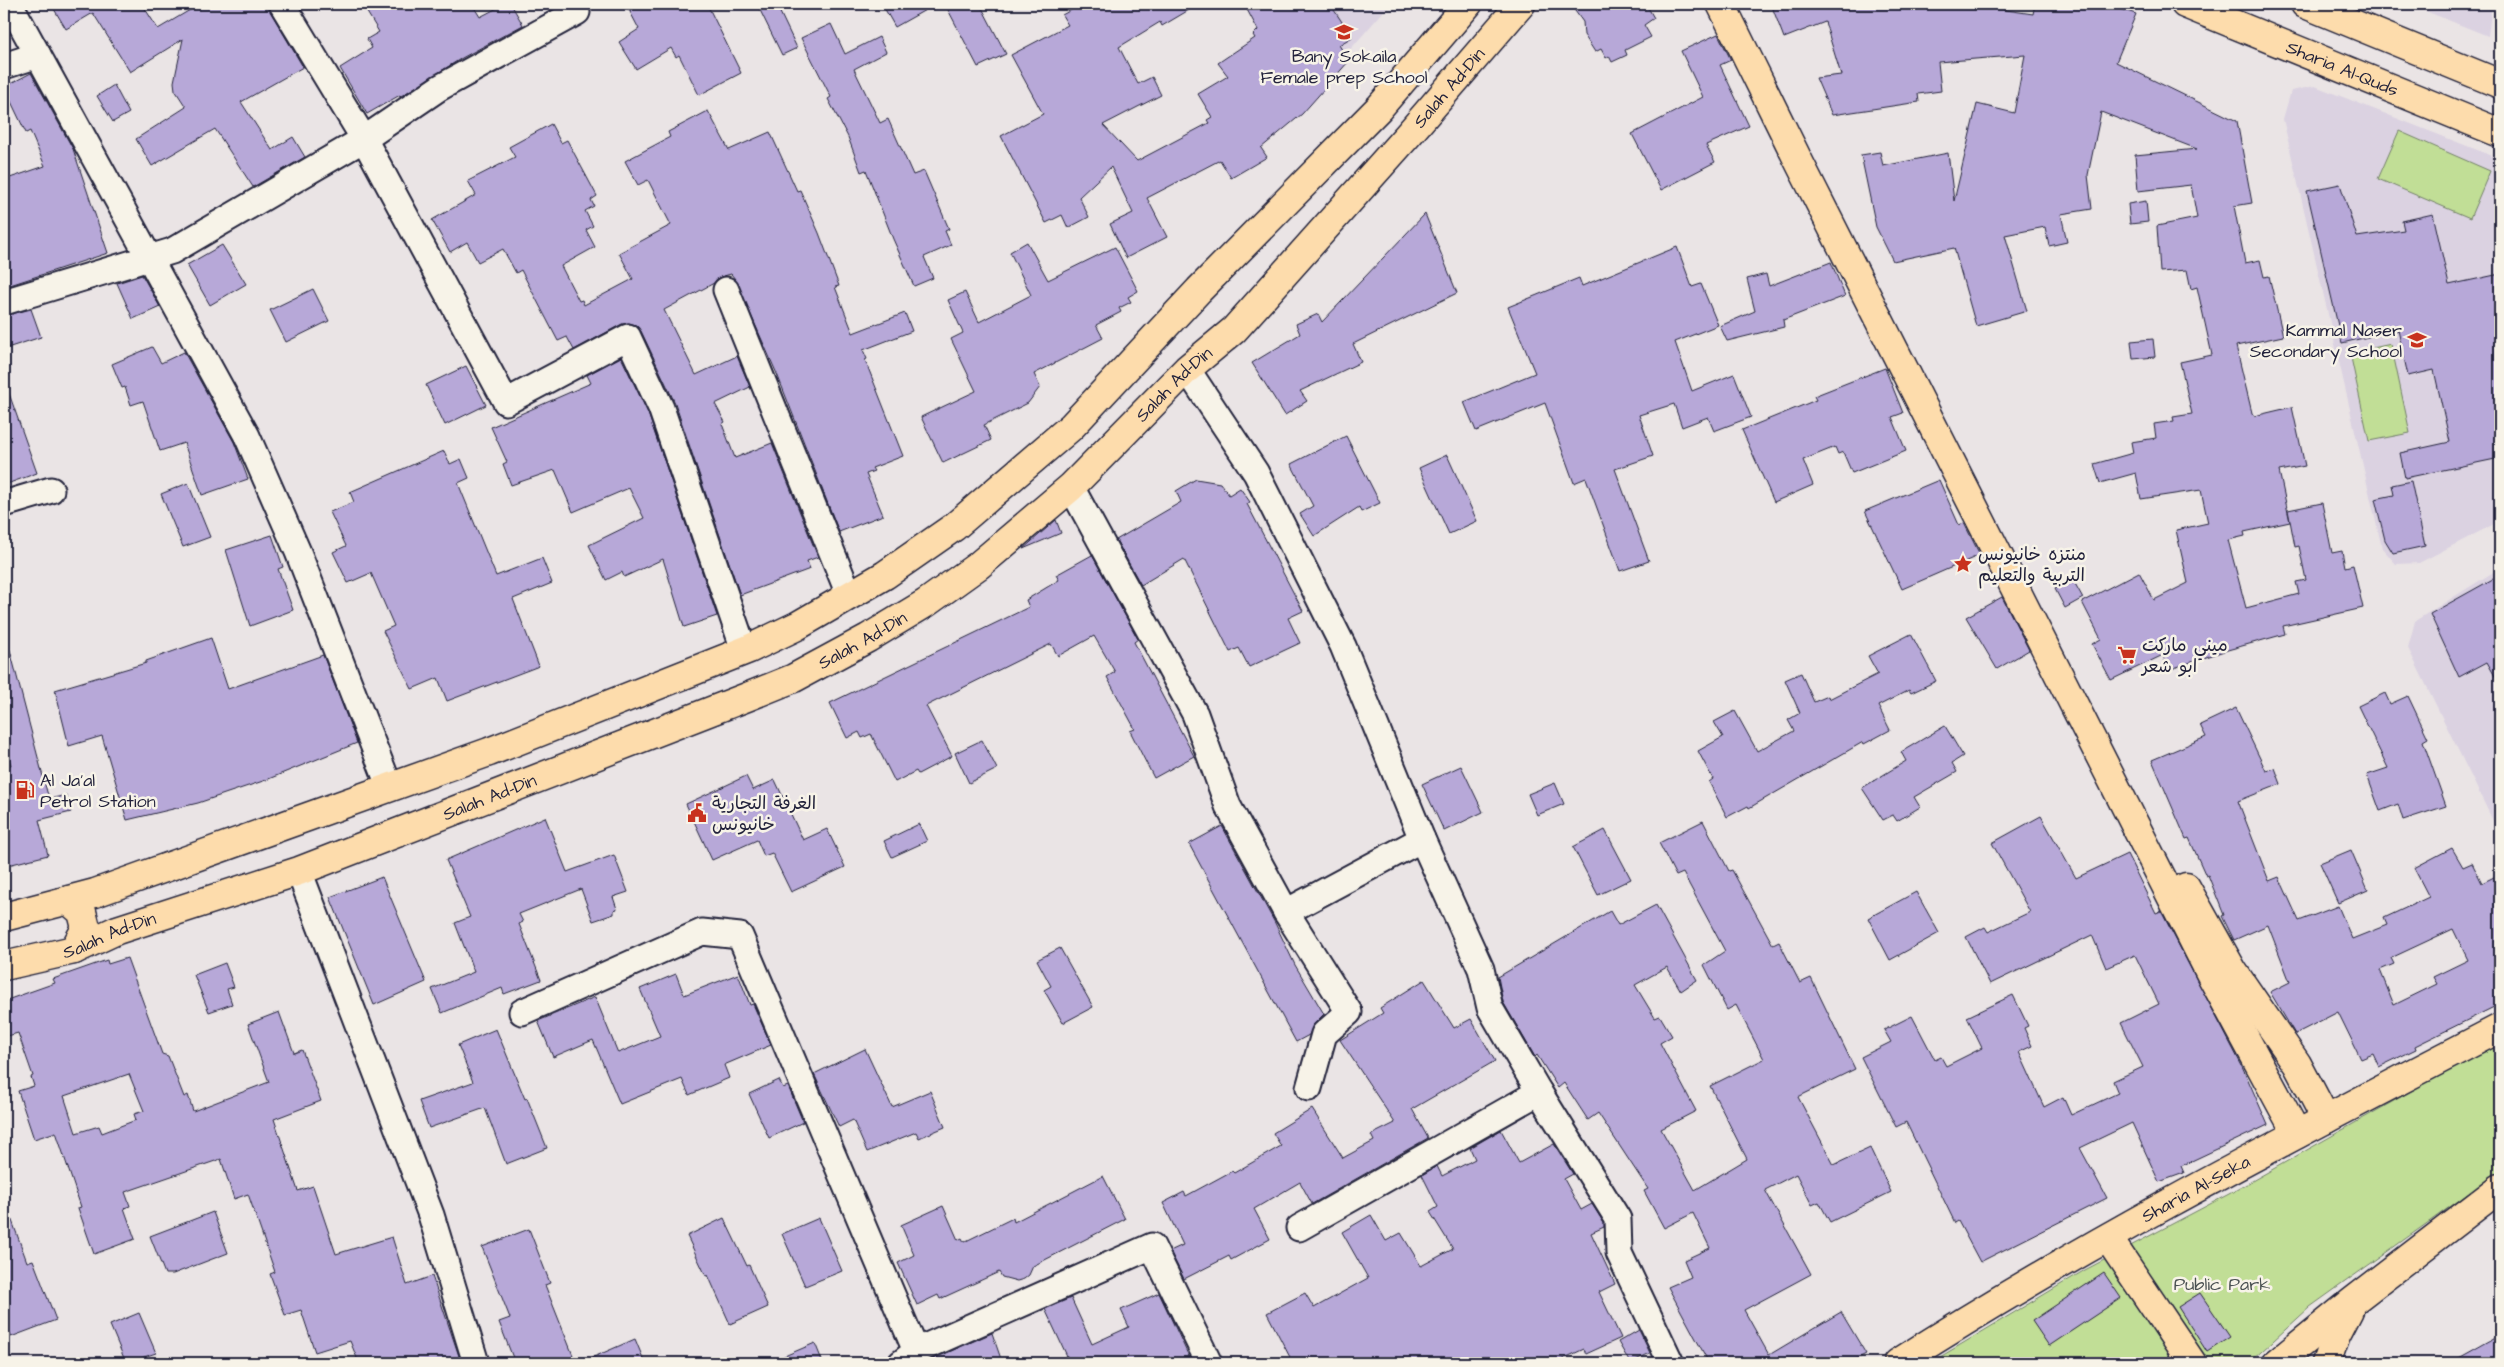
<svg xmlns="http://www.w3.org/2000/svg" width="2504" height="1367" font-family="'Architects Daughter','Playpen Sans Arabic',sans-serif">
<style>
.built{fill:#dbd2e1}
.green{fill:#c1de96;stroke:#728068}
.building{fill:#b7a8d8;stroke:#22223b;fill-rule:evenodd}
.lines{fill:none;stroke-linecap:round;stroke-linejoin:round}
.minor-casing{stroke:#22223b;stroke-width:29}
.major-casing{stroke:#22223b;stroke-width:31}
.highway-casing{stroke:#22223b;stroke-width:31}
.minor{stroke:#f7f3e8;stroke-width:25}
.major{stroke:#fddcac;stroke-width:28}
.highway{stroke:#fddcac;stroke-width:28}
.labels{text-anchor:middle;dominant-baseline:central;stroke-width:5;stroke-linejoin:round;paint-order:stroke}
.poi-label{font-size:18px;fill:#22223b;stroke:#f7f3e8;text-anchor:start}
.street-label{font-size:18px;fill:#22223b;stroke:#f7f3e8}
.park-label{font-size:18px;fill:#4a5152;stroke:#f7f3e8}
</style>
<rect width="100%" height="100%" fill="#eae4e5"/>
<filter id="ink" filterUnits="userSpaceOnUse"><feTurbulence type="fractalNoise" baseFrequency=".02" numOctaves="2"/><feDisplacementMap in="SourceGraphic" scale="10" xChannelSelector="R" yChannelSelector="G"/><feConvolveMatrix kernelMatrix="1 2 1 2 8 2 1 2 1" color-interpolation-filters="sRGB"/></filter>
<g filter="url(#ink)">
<g class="built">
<polygon points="1305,4 1390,4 1340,61"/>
<polygon points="2408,4 2492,4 2488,36"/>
<polygon points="2315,86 2500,159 2500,521 2419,563 2396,564 2382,548 2283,119 2291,91"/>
<polygon points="2500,568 2500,835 2408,648 2415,621"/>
</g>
<g class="green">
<polygon points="2399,131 2490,171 2470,218 2378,179"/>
<polygon points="2391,344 2410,433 2369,441 2350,353"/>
<polygon points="2500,1041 2500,1171 2310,1307 2249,1363 1930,1363 2085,1270 2229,1194"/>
</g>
<g class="building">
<polygon points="51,4 142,4 158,29 200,4 268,4 270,11 303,67 241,102 272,150 293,137 305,157 253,187 215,129 152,166 136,139 186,107 175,90 174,82 183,39 130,72 93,13 66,29"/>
<polygon points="362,4 472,4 480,17 505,4 511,4 523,25 462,58 401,96 400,95 367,114 340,68 372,48 367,39 379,32"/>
<polygon points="626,4 707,4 741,73 699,95 679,55 676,57 671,48 636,69 619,42 639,29"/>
<polygon points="757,4 776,4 797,48 782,55"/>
<polygon points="882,4 936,4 895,27"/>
<polygon points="945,4 980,4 1006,54 978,67"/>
<polygon points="1082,4 1199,4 1162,26 1160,22 1119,47 1138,84 1152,77 1161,95 1103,125 1137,161 1209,123 1207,120 1212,117 1198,94 1228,76 1218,63 1255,38 1253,35 1258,30 1244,4 1330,4 1352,37 1339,45 1349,61 1302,114 1261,148 1267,157 1231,178 1220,160 1147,198 1167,237 1126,258 1110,224 1133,213 1111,167 1079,197 1089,217 1068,228 1062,215 1046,223 1001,136 1043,114 1011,55 1068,25 1062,15"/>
<polygon points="1570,4 1646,4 1654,18 1644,25 1651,37 1625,50 1627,55 1612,62 1609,56 1606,58 1601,49 1595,52 1584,35 1583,22"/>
<polygon points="1771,4 1966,4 2033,14 2035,4 2104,4 2136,14 2116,62 2237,121 2252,203 2234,206 2245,263 2260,260 2264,277 2269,276 2283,336 2236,346 2252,413 2254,416 2292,407 2305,466 2279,471 2290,522 2244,532 2245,536 2228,540 2246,608 2299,594 2296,582 2306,580 2299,546 2295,547 2288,510 2322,503 2332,553 2342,551 2345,567 2353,565 2363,608 2283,626 2285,634 2224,651 2168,670 2163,655 2111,680 2092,644 2101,639 2082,602 2139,572 2154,600 2188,583 2176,530 2208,523 2201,490 2141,499 2136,473 2100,483 2094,464 2133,453 2131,442 2156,438 2154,424 2174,421 2173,417 2192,414 2180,362 2212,355 2197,287 2191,289 2187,270 2160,272 2157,226 2197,218 2191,185 2138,191 2135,155 2197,149 2101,112 2088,175 2092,209 2061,214 2067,242 2049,246 2045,227 2005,235 2027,311 1976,326 1954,248 1893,261 1876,227 1861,155 1880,152 1883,166 1948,153 1954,201 1977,104 2014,113 2025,55 1938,62 1941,91 1918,94 1919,102 1832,115 1816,78 1841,75 1825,22 1784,38"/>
<polygon points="831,24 845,54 879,37 886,52 854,69 880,123 888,119 913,175 924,171 949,229 945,231 951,245 924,257 933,278 914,286 893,239 866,170 861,172 848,137 828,99 831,97 801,38"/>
<polygon points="1718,34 1731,60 1720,65 1749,126 1706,145 1715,162 1661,190 1632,134 1703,97 1681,51"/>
<polygon points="31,73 73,149 108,253 4,287 4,180 45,166 30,131 26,133 4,87"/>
<polygon points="114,85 129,113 113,122 97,96"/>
<polygon points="708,111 729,150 770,132 797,191 800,190 819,233 839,286 835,287 853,333 905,313 912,331 863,350 867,359 865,360 903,456 872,468 874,471 866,474 883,515 839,532 777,374 735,279 731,274 720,277 714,283 664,310 696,375 737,356 750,387 715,404 725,422 722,424 735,458 772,443 818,557 807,561 810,569 740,595 675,403 641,331 636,325 629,323 622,324 574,350 567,337 558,341 521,270 516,273 503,249 478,262 467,242 450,252 432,220 476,195 468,181 515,157 509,147 551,124 561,143 567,140 597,196 591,200 594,206 585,211 593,226 586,230 595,247 561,266 579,301 582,300 584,305 633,279 619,253 671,225 648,180 638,185 625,161 670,137 668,132"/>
<polygon points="2340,184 2357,237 2404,230 2402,221 2433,214 2449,285 2500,274 2500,458 2405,478 2400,453 2450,442 2434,370 2408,376 2398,330 2342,343 2307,191"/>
<polygon points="2146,201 2148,222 2130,224 2128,204"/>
<polygon points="1425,214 1457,293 1353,344 1361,362 1300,391 1307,401 1285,415 1252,363 1300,334 1296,324 1318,314 1322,322"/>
<polygon points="1027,242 1048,280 1115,247 1138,291 1128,297 1131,302 1119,308 1121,312 1096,325 1103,338 1034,374 1040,387 1028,403 984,425 991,440 943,463 921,417 976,391 951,339 963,333 948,300 965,292 979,322 1031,295 1010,252"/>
<polygon points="222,245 246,284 210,305 187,265"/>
<polygon points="1677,247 1692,287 1701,284 1718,325 1675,342 1692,391 1734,374 1751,417 1714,431 1708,417 1682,427 1674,404 1639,415 1653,456 1615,469 1649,561 1620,571 1586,478 1574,483 1545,403 1476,431 1464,402 1535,373 1508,307 1579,278 1582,286"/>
<polygon points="1831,262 1845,296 1783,320 1784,327 1727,341 1720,326 1755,311 1747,279 1766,274 1769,286"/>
<polygon points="142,275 160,307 133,319 117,283"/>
<polygon points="313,289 329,321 286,342 270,310"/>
<polygon points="31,309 41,337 4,349 4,316"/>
<polygon points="2153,339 2155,357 2133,359 2131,341"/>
<polygon points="152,347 161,363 184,352 234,442 248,479 202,495 184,443 160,451 143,401 131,405 125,387 122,388 112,364"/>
<polygon points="621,357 648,413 717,616 684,627 663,559 624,577 622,572 606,580 589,545 644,518 629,488 573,512 555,470 511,485 503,464 507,462 491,427 591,383 587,375"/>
<polygon points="466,366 486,405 445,425 426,385"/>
<polygon points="1885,368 1903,413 1892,417 1906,451 1852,473 1843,452 1838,454 1835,447 1803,460 1813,485 1774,502 1742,430 1816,400 1814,396"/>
<polygon points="6,385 37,473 4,485 4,386"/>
<polygon points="1346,436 1380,503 1361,512 1359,507 1314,536 1300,514 1313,506 1291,464"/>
<polygon points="444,451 450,464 461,459 469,478 458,483 496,576 542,558 552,583 513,599 539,666 447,701 438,678 412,689 383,631 394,626 371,573 348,583 333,552 346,546 330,512 354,502 350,492"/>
<polygon points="1447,455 1477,521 1449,534 1419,468"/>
<polygon points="1196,479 1220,483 1229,495 1240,488 1250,502 1247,504 1303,611 1288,618 1300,643 1249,667 1239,648 1230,652 1184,559 1141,585 1116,540 1181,502 1176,491"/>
<polygon points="1939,480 1959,525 1964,523 1980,555 1902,589 1865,511"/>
<polygon points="2411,481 2425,546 2393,553 2385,540 2375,499 2394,495 2392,485"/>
<polygon points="188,483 210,537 183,547 161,494"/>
<polygon points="1056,520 1061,533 1023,549"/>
<polygon points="272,535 283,567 278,569 293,610 250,626 226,550"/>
<polygon points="1092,555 1138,639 1134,642 1194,756 1154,778 1130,731 1135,729 1107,677 1115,672 1094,636 1058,656 1051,644 926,706 952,756 918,774 916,771 895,782 871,734 862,738 859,732 847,738 830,703 1029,607 1026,600 1059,580 1056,575"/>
<polygon points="2500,575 2500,685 2487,662 2459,677 2430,614"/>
<polygon points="2073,580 2083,598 2065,608 2055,589"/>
<polygon points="2002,597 2029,650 1997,669 1966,617"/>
<polygon points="1911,634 1936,681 1911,693 1909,690 1878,706 1890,730 1864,744 1863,742 1749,808 1748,806 1727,817 1709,782 1713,779 1698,751 1723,737 1714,722 1735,711 1757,751 1794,731 1788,720 1800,713 1785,680 1801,673 1814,702 1828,696 1829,699 1878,674 1868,656"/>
<polygon points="211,638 228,689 323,655 357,743 266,780 198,803 127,820 102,736 69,746 55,690 146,663 146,661"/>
<polygon points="10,650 47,792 50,799 66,795 71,812 39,820 48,855 4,866 4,766 11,765 4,742 4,651"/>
<polygon points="2385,693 2390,704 2408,696 2428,738 2423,741 2446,806 2403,820 2398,804 2380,811 2367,775 2388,768 2358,706"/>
<path d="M2236,708l30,63 9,-3 6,16 -43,17 31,80 10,-4 20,44 39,-15 14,33 35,-14 -3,-7 45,-21 -15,-29 38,-20 11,19 9,-4 10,20 18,-9v130l-85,42 1,3 -37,18 -6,-13 -12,5 -23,-47 -43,22 -25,-42 20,-10 -22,-57 -34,15 -12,-24 2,-1 -16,-40 -2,1 -17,-38 -3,1 -34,-79 54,-23 -6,-12zM2453,929l15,31 -35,17 4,7 -43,21 -14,-35 14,-6 -3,-6z"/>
<polygon points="1945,726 1963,756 1952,763 1957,772 1914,797 1920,807 1897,821 1893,815 1883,820 1862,788 1906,761 1901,752"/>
<polygon points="982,740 997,769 969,783 955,753"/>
<polygon points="1461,766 1483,812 1444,831 1422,784"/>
<polygon points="746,776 753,790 775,780 803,840 827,829 845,867 791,892 772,853 764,856 757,840 712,860 686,804"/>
<polygon points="1555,783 1564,804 1537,815 1528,794"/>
<polygon points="2041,816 2076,878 2127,854 2156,913 2161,911 2242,1066 2268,1125 2181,1166 2184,1173 2159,1182 2132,1123 2080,1148 2107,1198 1980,1262 1958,1221 1955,1223 1906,1122 1896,1127 1861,1057 1891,1042 1884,1030 1912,1016 1935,1060 1941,1057 1946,1066 1982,1048 1967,1017 2013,995 2028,1026 2024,1028 2032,1046 2019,1052 2044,1107 2063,1097 2071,1115 2118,1093 2113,1081 2143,1067 2121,1023 2159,1004 2135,955 2106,968 2092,935 1990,984 1966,937 1985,927 1988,932 2030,912 1992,843"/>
<polygon points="545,817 567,872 614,855 628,892 613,897 617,909 614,910 614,914 593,921 581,889 519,914 523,922 519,924 541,980 504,994 502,988 442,1013 432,989 474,972 455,923 470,917 446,860"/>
<polygon points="1703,821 1729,871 1732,870 1773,945 1779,942 1800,983 1811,978 1855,1069 1798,1097 1834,1165 1870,1148 1891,1192 1830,1222 1819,1202 1812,1205 1796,1174 1765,1190 1811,1274 1744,1310 1769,1355 1841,1312 1866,1354 1849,1363 1709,1363 1668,1287 1691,1277 1684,1260 1710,1248 1693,1213 1664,1228 1644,1191 1648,1189 1598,1113 1588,1120 1564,1083 1558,1088 1537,1055 1535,1057 1503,1002 1498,977 1610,911 1618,925 1656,905 1697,980 1681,991 1667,967 1635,985 1655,1018 1660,1016 1672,1036 1660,1043 1696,1111 1661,1129 1695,1190 1747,1159 1710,1086 1764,1059 1736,1005 1727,1010 1704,965 1725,951 1683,873 1676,876 1659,843"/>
<polygon points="919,824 927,841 892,857 884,841"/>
<polygon points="1222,826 1275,923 1295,965 1324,1014 1314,1024 1309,1035 1296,1042 1189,844"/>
<polygon points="1605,830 1631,879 1598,895 1573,847"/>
<polygon points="2351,850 2368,890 2338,903 2320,863"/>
<polygon points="382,877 426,982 374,1005 330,897"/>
<polygon points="1916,892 1939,933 1890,960 1868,918"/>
<polygon points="1060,948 1093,1007 1063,1023 1044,990 1051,986 1037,960"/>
<path d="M127,958l35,96 6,2 16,41 4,-2 5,16 76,-29 -21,-58 31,-12 15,41 8,-3 19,51 -47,18 24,72 15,-5 23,68 56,-17 15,48 25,-9 28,83 -12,4h-89l-9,-22 -35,11 -14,-42 -16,5 -15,-41 5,-2 -27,-78 -14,5 -13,-40 -96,33 5,14 -6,2 11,31 -41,15 -16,-46 3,-1 -25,-75 -22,7 -16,-48 16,-5 -3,-9 2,-1 -15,-43 -14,4v-36l51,-18 -2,-4 54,-19 1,4zM129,1074l15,37 -10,3 2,6 -34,13 -3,-7 -23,7 -12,-37z"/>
<polygon points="225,963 234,987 227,989 232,1004 209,1012 194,975"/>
<polygon points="676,974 684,995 738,974 750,1005 753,1004 771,1045 724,1065 729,1078 689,1095 682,1079 620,1104 593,1040 553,1057 538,1021 595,997 618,1053 660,1036 640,989"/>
<polygon points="1424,980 1454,1028 1471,1019 1495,1061 1412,1109 1428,1138 1312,1204 1300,1182 1254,1209 1270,1239 1231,1260 1229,1256 1184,1279 1170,1251 1183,1245 1163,1203 1184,1192 1186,1196 1232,1171 1234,1173 1281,1146 1273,1133 1312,1109 1343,1158 1374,1141 1371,1135 1395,1123 1340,1040 1383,1013 1380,1008"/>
<polygon points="496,1029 525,1099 527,1098 547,1148 506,1164 485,1108 429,1128 419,1101 473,1082 458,1045"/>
<polygon points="865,1049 892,1107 930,1091 945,1127 919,1138 916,1132 867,1152 853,1120 839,1127 814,1074"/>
<polygon points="779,1080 783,1088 788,1086 803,1122 769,1138 749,1094"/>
<polygon points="1501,1130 1519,1163 1554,1144 1573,1174 1564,1179 1581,1210 1592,1204 1604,1223 1604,1227 1591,1233 1615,1284 1599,1292 1621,1338 1586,1354 1584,1349 1554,1363 1293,1363 1267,1313 1305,1293 1314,1308 1368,1278 1342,1232 1371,1215 1386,1241 1401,1233 1421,1266 1453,1249 1430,1212 1438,1207 1422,1175 1437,1166 1442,1176 1475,1159 1470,1148"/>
<polygon points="1103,1176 1125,1219 1033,1266 1029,1275 1024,1279 1017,1281 1002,1277 999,1272 940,1299 938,1295 917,1305 898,1263 914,1255 901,1225 943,1206 958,1240 962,1238 964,1242 1013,1218 1014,1222"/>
<polygon points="4,1204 6,1204 27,1262 33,1260 56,1320 11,1337 4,1317"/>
<polygon points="213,1212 228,1253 173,1274 165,1274 150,1236"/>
<polygon points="724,1218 747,1266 749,1265 768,1307 730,1324 708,1275 706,1276 687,1236"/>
<polygon points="819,1218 842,1271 805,1286 782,1234"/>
<polygon points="529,1229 550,1283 545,1285 576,1363 515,1363 499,1322 510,1318 482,1247"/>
<polygon points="2104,1273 2121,1298 2049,1346 2032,1321"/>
<polygon points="1159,1293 1192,1363 1050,1363 1067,1356 1045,1309 1071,1298 1092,1344 1129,1327 1121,1310"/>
<polygon points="2200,1293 2230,1337 2207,1352 2178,1307"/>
<polygon points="139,1313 156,1353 126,1363 110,1325"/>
<polygon points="1639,1330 1650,1353 1630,1363 1618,1342"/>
<polygon points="992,1333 1001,1359 990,1363 924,1363"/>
<polygon points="2500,1335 2500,1363 2450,1363"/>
<polygon points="635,1339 645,1363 580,1363"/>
<polygon points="815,1343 823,1363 768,1363"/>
</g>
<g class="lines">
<g class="minor-casing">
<g id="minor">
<polyline points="10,4 247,436 298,552 390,788"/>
<polyline points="282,4 364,139 506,402 628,337 661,408 742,644"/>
<polyline points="4,66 38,55"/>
<polyline points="726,290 848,592"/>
<polyline points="4,302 172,251 364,139 439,88 577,12 573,4"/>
<polyline points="1187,369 1256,473 1343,646 1422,839 1481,969 1490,1008 1539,1092 1618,1219 1619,1253 1671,1363"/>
<polyline points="1071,487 1195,714 1228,806 1286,912 1349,1012 1324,1034 1309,1088"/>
<polyline points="4,504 51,490"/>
<polyline points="299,871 431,1215 476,1363"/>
<polyline points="1286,912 1422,839"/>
<polyline points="522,1012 702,932 740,936 916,1351"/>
<polyline points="1299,1228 1539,1092"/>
<polyline points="901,1363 916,1351 1152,1246 1209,1363"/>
</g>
</g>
<g class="major-casing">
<g id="major">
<polyline points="1721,4 1800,164 2211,975 2297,1134"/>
<path id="s1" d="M2185,4l315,129"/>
<polyline points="2305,4 2500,84"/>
<polyline points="2186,887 2233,971 2297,1064 2326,1119"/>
<polyline points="2108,1238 2192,1363"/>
<path id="s2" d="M1898,1363c193,-124 399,-229 602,-335"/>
<polyline points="2277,1363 2353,1301 2500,1188"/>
<polyline points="2326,1363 2336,1335 2349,1310"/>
</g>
</g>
<g class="highway-casing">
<g id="highway">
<polyline points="69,901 82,912 86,928 74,950"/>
<polyline points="4,917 95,893 489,752 749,649 797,626 885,575 954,527 1071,427 1199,290 1379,108 1468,4"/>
<path id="s3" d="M4,966l70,-16 43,-20 182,-59 448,-174 47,-19 74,-40 58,-35 53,-38 92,-78 116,-118 47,-39 174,-195 113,-131"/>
</g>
</g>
<use href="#minor" class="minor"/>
<use href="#major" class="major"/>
<use href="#highway" class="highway"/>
</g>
</g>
<defs>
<g id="school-bare" transform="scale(1.5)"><path d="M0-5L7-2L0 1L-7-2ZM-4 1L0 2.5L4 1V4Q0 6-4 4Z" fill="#c8321e" stroke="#f7f3e8" stroke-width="2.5" paint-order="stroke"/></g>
<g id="sight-bare" transform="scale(1.5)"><path d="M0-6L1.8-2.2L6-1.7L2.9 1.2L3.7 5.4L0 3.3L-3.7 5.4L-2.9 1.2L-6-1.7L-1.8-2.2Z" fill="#c8321e" stroke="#f7f3e8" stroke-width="2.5" paint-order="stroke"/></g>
<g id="supermarket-bare" transform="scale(1.5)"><path d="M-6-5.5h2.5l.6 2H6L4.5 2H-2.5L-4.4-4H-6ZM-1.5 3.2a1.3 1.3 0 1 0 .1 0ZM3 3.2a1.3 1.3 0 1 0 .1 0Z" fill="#c8321e" stroke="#f7f3e8" stroke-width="2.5" paint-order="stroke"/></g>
<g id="fuel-bare" transform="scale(1.5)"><path d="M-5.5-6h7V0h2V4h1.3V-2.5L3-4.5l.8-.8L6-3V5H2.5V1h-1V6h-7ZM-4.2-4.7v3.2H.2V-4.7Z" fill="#c8321e" stroke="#f7f3e8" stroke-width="2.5" paint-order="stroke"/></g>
<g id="civic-bare" transform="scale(1.5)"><path d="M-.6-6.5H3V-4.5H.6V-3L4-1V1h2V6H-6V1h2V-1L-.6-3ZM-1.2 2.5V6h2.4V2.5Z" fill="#c8321e" stroke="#f7f3e8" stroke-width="2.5" paint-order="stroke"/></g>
</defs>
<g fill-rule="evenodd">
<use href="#school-bare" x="1344" y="32"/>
<use href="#school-bare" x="2417" y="340"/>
<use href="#sight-bare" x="1963" y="564"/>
<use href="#supermarket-bare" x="2127" y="655"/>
<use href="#fuel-bare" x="25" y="790"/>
<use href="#civic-bare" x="697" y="813"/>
</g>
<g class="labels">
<g class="poi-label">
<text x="1344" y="56" text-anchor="middle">Bany Sokaila<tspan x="1344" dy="21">Female prep School</tspan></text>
<text x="2402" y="330" text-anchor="end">Kammal Naser<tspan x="2402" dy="21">Secondary School</tspan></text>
<text x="1978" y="554">منتزه خانيونس<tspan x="1978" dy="21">التربية والتعليم</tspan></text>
<text x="2142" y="645">ميني ماركت<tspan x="2142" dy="21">ابو شعر</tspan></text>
<text x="40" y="780">Al Ja'al<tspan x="40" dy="21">Petrol Station</tspan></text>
<text x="712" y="803">الغرفة التجارية<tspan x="712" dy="21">خانيونس</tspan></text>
</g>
<g class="street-label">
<text stroke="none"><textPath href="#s1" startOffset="170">Sharia Al-Quds</textPath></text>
<text stroke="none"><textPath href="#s3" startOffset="1730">Salah Ad-Din</textPath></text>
<text stroke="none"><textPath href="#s3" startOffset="1325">Salah Ad-Din</textPath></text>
<text stroke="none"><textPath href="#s3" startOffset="920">Salah Ad-Din</textPath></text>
<text stroke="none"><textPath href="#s3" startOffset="515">Salah Ad-Din</textPath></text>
<text stroke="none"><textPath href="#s3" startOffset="110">Salah Ad-Din</textPath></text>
<text stroke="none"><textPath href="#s2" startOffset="345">Sharia Al-Seka</textPath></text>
</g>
<g class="park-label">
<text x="2222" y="1284">Public Park</text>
</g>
</g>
<rect width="2504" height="1367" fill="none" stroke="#f7f3e8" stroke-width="20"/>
<rect x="10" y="10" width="2484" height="1347" fill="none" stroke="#22223b" stroke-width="2" filter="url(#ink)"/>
</svg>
